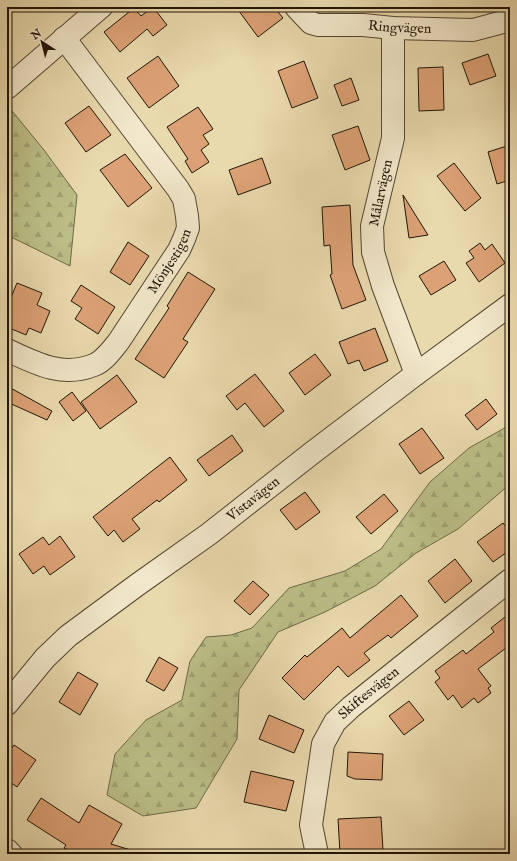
<svg xmlns="http://www.w3.org/2000/svg" width="517" height="861" font-family="'IM FELL English',serif">
<style>
.forest{fill:url(#forest-firs);stroke:#6e6a48}
.building{fill:#dca275;stroke:#211509}
.lines{fill:none;stroke-linecap:round;stroke-linejoin:round}
.minor-casing{stroke:#534632;stroke-width:24}
.minor{stroke:#f1e7ca;stroke-width:22}
.labels{text-anchor:middle;dominant-baseline:central;stroke-width:3;stroke-linejoin:round;paint-order:stroke}
.street-label{font-size:14px;fill:#211509;stroke:#f1e7ca}
</style>
<defs>
<pattern id="forest-firs" width="22" height="20" patternUnits="userSpaceOnUse"><rect width="22" height="20" fill="#bbbe86"/><path d="M5 1l3.5 6h-7zM16 11l3.5 6h-7z" fill="#a0a272"/></pattern>
</defs>
<rect width="100%" height="100%" fill="#e9daad"/>
<filter id="stains"><feTurbulence type="fractalNoise" baseFrequency=".005" numOctaves="4"/><feColorMatrix values="0 0 0 0 .2 0 0 0 0 .09 0 0 0 0 .02 0 0 0 .5 -.17"/></filter>
<radialGradient id="worn" r=".72"><stop offset=".6" stop-color="#630" stop-opacity="0"/><stop offset="1" stop-color="#630" stop-opacity=".3"/></radialGradient>
<g class="forest">
<polygon points="8,106 44,150 77,195 70,266 7,235 7,107"/>
<polygon points="510,425 510,484 458,529 416,553 375,586 325,612 278,632 239,690 237,739 196,808 143,816 107,795 115,754 146,720 182,700 190,661 206,637 231,635 252,628 289,588 345,571 381,549 430,482 469,448"/>
</g>
<g class="building">
<polygon points="153,7 167,25 153,36 147,29 120,52 104,32 134,8 141,16"/>
<polygon points="236,7 274,7 283,18 258,37"/>
<polygon points="488,54 496,76 470,85 462,63"/>
<polygon points="158,56 179,86 149,108 127,78"/>
<polygon points="304,61 318,98 292,108 278,71"/>
<polygon points="443,67 444,110 419,111 418,68"/>
<polygon points="351,78 359,100 342,106 334,85"/>
<polygon points="89,106 111,135 86,152 65,123"/>
<polygon points="198,107 213,129 203,135 209,144 201,150 209,162 192,173 185,161 188,159 167,127"/>
<polygon points="358,126 370,160 345,170 332,135"/>
<polygon points="510,145 510,180 497,184 488,152"/>
<polygon points="125,154 152,188 128,207 100,170"/>
<polygon points="262,158 271,183 238,195 229,170"/>
<polygon points="454,163 481,198 465,211 437,176"/>
<polygon points="403,195 428,235 409,238"/>
<polygon points="350,205 353,265 366,300 342,309 330,275 332,274 330,245 324,246 322,207"/>
<polygon points="128,242 149,256 130,285 110,272"/>
<polygon points="480,243 485,250 492,244 505,263 479,282 466,263 474,258 469,251"/>
<polygon points="444,261 456,280 431,295 419,276"/>
<polygon points="188,272 215,289 183,339 188,342 164,378 135,359 169,308 167,306"/>
<polygon points="17,283 42,293 37,305 50,311 41,333 29,328 26,335 7,327 7,307"/>
<polygon points="81,285 115,307 98,334 75,319 82,308 71,301"/>
<polygon points="375,328 388,361 364,371 359,360 348,364 339,342"/>
<polygon points="315,354 331,375 305,395 289,373"/>
<polygon points="255,374 284,411 264,427 245,403 237,410 226,396"/>
<polygon points="117,375 137,402 100,429 81,402"/>
<polygon points="7,386 52,411 47,420 7,402"/>
<polygon points="72,392 86,411 73,421 59,402"/>
<polygon points="486,399 497,414 477,430 465,415"/>
<polygon points="422,428 444,458 420,474 399,444"/>
<polygon points="232,435 243,451 209,476 197,460"/>
<polygon points="170,457 187,480 159,502 157,500 132,519 140,529 123,542 114,530 108,536 93,517"/>
<polygon points="305,492 320,512 296,530 280,510"/>
<polygon points="384,494 398,511 371,534 356,517"/>
<polygon points="503,523 510,533 510,550 493,562 477,542"/>
<polygon points="60,536 75,557 50,575 44,566 33,574 19,554 43,537 49,545"/>
<polygon points="455,559 472,581 445,603 428,581"/>
<polygon points="253,581 269,595 250,615 234,601"/>
<polygon points="401,595 418,616 391,638 388,635 364,653 370,660 348,677 338,666 304,700 282,678 305,655 307,657 342,628 350,638"/>
<polygon points="510,613 510,645 478,669 491,686 488,688 491,693 478,703 474,698 462,708 453,695 448,700 435,682 440,678 435,671 463,650 466,654 494,632 491,628"/>
<polygon points="159,657 178,668 164,691 146,681"/>
<polygon points="78,672 98,684 80,715 59,702"/>
<polygon points="409,701 424,720 404,735 389,716"/>
<polygon points="269,715 304,730 294,753 259,739"/>
<polygon points="14,745 36,760 17,787 7,780 7,755"/>
<polygon points="348,752 383,754 382,780 355,779 347,776"/>
<polygon points="251,771 294,781 286,811 244,802"/>
<polygon points="41,798 79,823 89,805 122,824 111,844 134,851 133,854 75,854 64,848 66,845 27,820"/>
<polygon points="381,817 383,850 340,853 338,819"/>
</g>
<g class="lines">
<g class="minor-casing">
<g id="minor">
<path id="s1" d="M296,7l15,16 7,2h45l30,3 80,2 37,-10"/>
<polyline points="393,28 393,138 372,226 373,252 383,286 416,374"/>
<polyline points="7,88 101,7"/>
<path id="s2" d="M7,350c28,13 55,28 87,15 10,-4 18,-15 25,-24l60,-91 5,-11 4,-11 -1,-12 -3,-17 -6,-10 -114,-151"/>
<path id="s3" d="M7,704l38,-46 23,-22 69,-51 72,-51 103,-81 104,-79 94,-69"/>
<polyline points="7,850 11,854"/>
<path id="s4" d="M317,854l-6,-29 12,-81 12,-22 16,-15 159,-127"/>
</g>
</g>
<use href="#minor" class="minor"/>
</g>
<g class="labels">
<g class="street-label">
<text stroke="none"><textPath href="#s1" startOffset="111">Ringvägen</textPath></text>
<text transform="translate(381 193) rotate(-78)">Målarvägen</text>
<text stroke="none"><textPath href="#s2" startOffset="221">Mönjestigen</textPath></text>
<text stroke="none"><textPath href="#s3" startOffset="322">Vistavägen</textPath></text>
<text stroke="none"><textPath href="#s4" startOffset="181">Skiftesvägen</textPath></text>
</g>
</g>
<rect width="517" height="861" fill="none" stroke="#e9daad" stroke-width="24"/>
<rect x="8" y="8" width="501" height="845" fill="none" stroke="#211509" stroke-width="2"/>
<rect x="12" y="12" width="493" height="837" fill="none" stroke="#211509"/>
<g transform="translate(42 42) rotate(324)" stroke="#f1e7ca" stroke-width="3" paint-order="stroke">
<path d="M0-3L7 15L0 10L-7 15Z" fill="#211509"/>
<text y="-6" font-size="11" font-weight="bold" text-anchor="middle" fill="#211509">N</text>
</g>
<rect width="100%" height="100%" filter="url(#stains)"/>
<rect width="100%" height="100%" fill="url(#worn)"/>
</svg>
